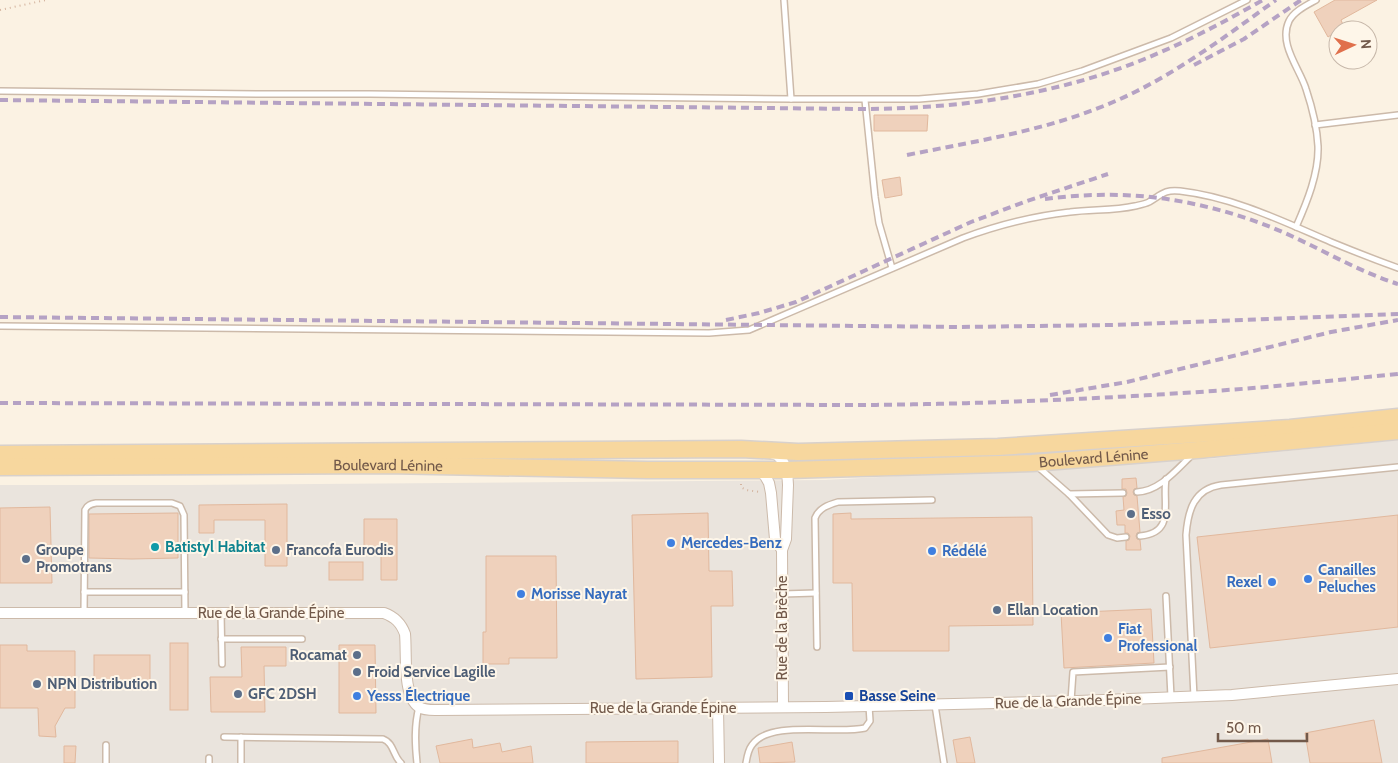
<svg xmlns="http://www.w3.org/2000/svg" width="1398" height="763" font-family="Cabin,sans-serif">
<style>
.industrial{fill:#eae4dd}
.building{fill:#efd1bc;stroke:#e1b89d}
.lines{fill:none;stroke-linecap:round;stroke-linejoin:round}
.lane-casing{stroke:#ccbaaa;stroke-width:8}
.street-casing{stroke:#ccbaaa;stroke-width:12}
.primary-casing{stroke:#d8d1cc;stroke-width:19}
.path{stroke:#d4b49f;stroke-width:2;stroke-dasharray:1 4;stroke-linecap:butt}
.lane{stroke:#fff;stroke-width:5}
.street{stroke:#fff;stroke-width:10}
.primary{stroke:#f7d79e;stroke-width:16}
.rail{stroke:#b5a2c4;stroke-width:4;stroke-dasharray:8 5;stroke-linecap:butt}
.service-dot{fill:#5c6f8a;stroke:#fef6e9;stroke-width:2}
.shop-dot{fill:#3f7fe0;stroke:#fef6e9;stroke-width:2}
.culture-dot{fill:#0f9aa8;stroke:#fef6e9;stroke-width:2}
.transit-dot{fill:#1a4fb4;stroke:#fef6e9;stroke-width:2}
.labels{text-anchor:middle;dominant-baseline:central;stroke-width:4;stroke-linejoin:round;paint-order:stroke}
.street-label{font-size:15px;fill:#72594a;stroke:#fef6e9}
.service-label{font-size:15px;font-weight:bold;fill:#4e5e75;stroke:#fef6e9;text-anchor:start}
.shop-label{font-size:15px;font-weight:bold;fill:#366cbe;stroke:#fef6e9;text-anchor:start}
.culture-label{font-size:15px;font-weight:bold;fill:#0d838f;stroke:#fef6e9;text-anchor:start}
.transit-label{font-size:15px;font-weight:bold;fill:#164399;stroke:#fef6e9;text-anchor:start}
</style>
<rect width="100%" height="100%" fill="#fbf2e3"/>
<polygon class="industrial" points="1398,440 1398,763 0,763 0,485 189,485 825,480 1207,459"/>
<g class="building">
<polygon points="1335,0 1377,0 1341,20 1344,27 1328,37 1314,12"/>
<polygon points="874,115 928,115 927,131 874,131"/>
<polygon points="900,177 902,195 885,198 882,180"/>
<polygon points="1136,478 1137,488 1134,489 1133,492 1134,495 1137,496 1140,532 1137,533 1136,536 1137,539 1140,540 1141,550 1126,550 1126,541 1129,540 1130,536 1128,533 1125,533 1125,525 1117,525 1116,511 1124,510 1123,497 1126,496 1127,493 1126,489 1122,489 1122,479"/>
<polygon points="287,504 287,566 265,566 265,520 214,520 214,533 199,533 199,505"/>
<polygon points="50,507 52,583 0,583 0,508"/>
<polygon points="178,513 178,558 132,559 89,558 89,514"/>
<polygon points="708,513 709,571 732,571 733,606 711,606 712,677 636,679 632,515"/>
<polygon points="851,513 851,519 1032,517 1033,625 949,626 949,651 853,651 852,583 833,583 833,514"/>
<polygon points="1398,515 1398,627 1210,648 1197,537"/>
<polygon points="364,519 397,519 397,580 381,580 381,548 364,548"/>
<polygon points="486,556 556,556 557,658 509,658 509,664 483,664 483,632 486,632"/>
<rect x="329" y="562" width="34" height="18"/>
<polygon points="1151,609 1154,663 1064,668 1061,613"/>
<rect x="170" y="643" width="18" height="67"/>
<polygon points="0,645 27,645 27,651 75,651 75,708 65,708 55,726 56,737 39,736 38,708 0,708"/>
<polygon points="339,645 375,645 376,713 339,713"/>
<polygon points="241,647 286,647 286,666 264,666 265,712 211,712 210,677 242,677"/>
<rect x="94" y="655" width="56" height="28"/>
<polygon points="1374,720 1382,763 1310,763 1305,733"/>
<polygon points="970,737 975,763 957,763 953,740"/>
<polygon points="472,739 473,748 500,743 502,752 531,746 533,763 440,763 436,746"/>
<polygon points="1268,739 1272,763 1162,763 1162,758"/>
<polygon points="678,741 678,763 586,763 586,742"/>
<polygon points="792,742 795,762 760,763 758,748"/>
<polygon points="64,746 76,746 75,763 64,763"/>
</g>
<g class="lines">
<g class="lane-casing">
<g id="lane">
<polyline points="784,0 791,99"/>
<polyline points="0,91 256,94 370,94 791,99 919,99 978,94 1038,84 1082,71 1171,38 1247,0"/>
<polyline points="865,100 875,197 879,223 892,268"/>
<polyline points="1315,125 1398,115"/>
<path d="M1296,227c11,-25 23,-54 22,-81 -1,-19 -6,-39 -12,-57 -6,-20 -28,-45 -17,-68 5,-10 18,-16 27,-21"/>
<path d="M0,326l709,7 40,-3 214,-92c35,-13 71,-22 107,-26 22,-3 43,-1 65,-6 4,-1 10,-2 14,-4 12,-7 16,-13 31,-11 53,6 102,30 151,51 22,9 45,18 67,26"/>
<polyline points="1037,466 1069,494 1123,493"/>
<path d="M1137,492c23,-1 40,-23 56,-38"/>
<polyline points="1069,494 1108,535 1117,538 1126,537"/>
<path d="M1140,536c36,-3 22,-33 26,-57"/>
<polyline points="84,592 185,592"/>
<polyline points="782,594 816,593"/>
<polyline points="1166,596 1171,697"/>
<path d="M84,613l1,-103c2,-5 6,-6 11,-7h76l8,3 4,9 1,98"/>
<polyline points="221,613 222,664"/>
<polyline points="221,639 302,639"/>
<path d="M817,647l-2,-129c4,-10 13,-13 23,-16l94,-2"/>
<path d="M1194,697l-8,-162c2,-25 8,-46 35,-50l177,-18"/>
<polyline points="1071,701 1073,672 1170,667"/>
<polyline points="935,705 944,763"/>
<path d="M224,737l159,2c11,4 10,17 18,24"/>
<polyline points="241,737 241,763"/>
<polyline points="209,758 209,763"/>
<polyline points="106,763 106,745"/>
<path d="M417,763c-2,-19 -3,-37 2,-56"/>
<path d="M746,763c1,-6 2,-13 6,-18 18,-26 84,-10 113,-17l5,-7 -1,-15"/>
</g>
</g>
<g class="street-casing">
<g id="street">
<polyline points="771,453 777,455 782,460 787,470 788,485 786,539 782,550 783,707"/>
<polyline points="758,469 765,476 769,483 771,493 775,539 782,550"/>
<path d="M0,613h384c11,4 17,10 21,21 2,19 -3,62 14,73 5,3 11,3 16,3l391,-3 252,-6 154,-6 166,-16"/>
<polyline points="718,708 719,763"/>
</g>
</g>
<g class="primary-casing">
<g id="primary">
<polyline points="0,454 741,449 798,452 998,447 1290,428 1398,417"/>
<path id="s1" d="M0,467l386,-2 261,5h140l245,-7 166,-13 200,-19"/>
</g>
</g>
<g class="path">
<polyline points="0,10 46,0"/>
<polyline points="741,484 741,487 746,490 760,492"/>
</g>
<use href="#lane" class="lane"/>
<use href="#street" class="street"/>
<use href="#primary" class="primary"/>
<g class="rail">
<polyline points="1194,65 1244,39 1301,0"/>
<path d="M0,100l860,9c103,0 206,-15 301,-57 35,-15 68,-33 102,-52"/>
<path d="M907,155c79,-16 152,-26 226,-62 51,-25 97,-60 143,-93"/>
<path d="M1045,199c17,-2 35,-4 53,-4 59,-2 120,11 175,33 42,17 81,42 125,56"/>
<polyline points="0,317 959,327 1114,325 1398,314"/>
<polyline points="726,320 759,313 796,302 971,222 1027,201 1108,174"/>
<polyline points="1050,395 1127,382 1331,332 1398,320"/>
<path d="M0,403l865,2c116,-1 232,-6 348,-14 62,-4 123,-11 185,-17"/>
</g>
</g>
<g class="service-dot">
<circle cx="1131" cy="514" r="5"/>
<circle cx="276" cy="550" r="5"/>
<circle cx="26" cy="559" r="5"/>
<circle cx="997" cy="610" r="5"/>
<circle cx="357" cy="655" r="5"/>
<circle cx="357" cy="672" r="5"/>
<circle cx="37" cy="684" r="5"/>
<circle cx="238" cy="694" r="5"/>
</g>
<g class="shop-dot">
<circle cx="671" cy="543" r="5"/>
<circle cx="932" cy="551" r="5"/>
<circle cx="1308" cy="579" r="5"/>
<circle cx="1272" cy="582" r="5"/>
<circle cx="521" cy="594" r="5"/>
<circle cx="1108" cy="638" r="5"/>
<circle cx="357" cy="696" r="5"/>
</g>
<circle class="culture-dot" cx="155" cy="547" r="5"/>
<rect class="transit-dot" x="844" y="691" width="10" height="10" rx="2.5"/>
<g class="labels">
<g class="street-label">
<text stroke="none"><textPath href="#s1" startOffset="1094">Boulevard Lénine</textPath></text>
<text stroke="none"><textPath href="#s1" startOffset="388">Boulevard Lénine</textPath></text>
<text x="271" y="613">Rue de la Grande Épine</text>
<text transform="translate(782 628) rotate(-90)">Rue de la Brèche</text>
<text transform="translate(1068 701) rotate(-2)">Rue de la Grande Épine</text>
<text x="663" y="708">Rue de la Grande Épine</text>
</g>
<g class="service-label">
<text x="1141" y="514">Esso</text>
<text x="36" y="550">Groupe<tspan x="36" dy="17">Promotrans</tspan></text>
<text x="286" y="550">Francofa Eurodis</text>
<text x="1007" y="610">Ellan Location</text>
<text x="347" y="655" text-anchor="end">Rocamat</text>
<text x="367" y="672">Froid Service Lagille</text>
<text x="47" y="684">NPN Distribution</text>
<text x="248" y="694">GFC 2DSH</text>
</g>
<g class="shop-label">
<text x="681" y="543">Mercedes-Benz</text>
<text x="942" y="551">Rédélé</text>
<text x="1318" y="570">Canailles<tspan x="1318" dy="17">Peluches</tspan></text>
<text x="1262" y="582" text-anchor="end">Rexel</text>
<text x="531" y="594">Morisse Nayrat</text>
<text x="1118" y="629">Fiat<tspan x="1118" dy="17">Professional</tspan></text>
<text x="367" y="696">Yesss Électrique</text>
</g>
<g class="culture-label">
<text x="165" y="547">Batistyl Habitat</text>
</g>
<g class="transit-label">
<text x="859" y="696">Basse Seine</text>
</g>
</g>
<g transform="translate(1353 45) rotate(86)"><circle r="24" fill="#fef6e9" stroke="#c6b7a9"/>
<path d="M0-4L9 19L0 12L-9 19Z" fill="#e0704c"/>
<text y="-8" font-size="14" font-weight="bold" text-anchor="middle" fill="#72594a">N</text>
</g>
<path d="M1218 733v8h89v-8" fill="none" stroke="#72594a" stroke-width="2.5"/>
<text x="1226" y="733" font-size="15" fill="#72594a" stroke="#fef6e9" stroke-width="4" paint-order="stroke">50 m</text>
</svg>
